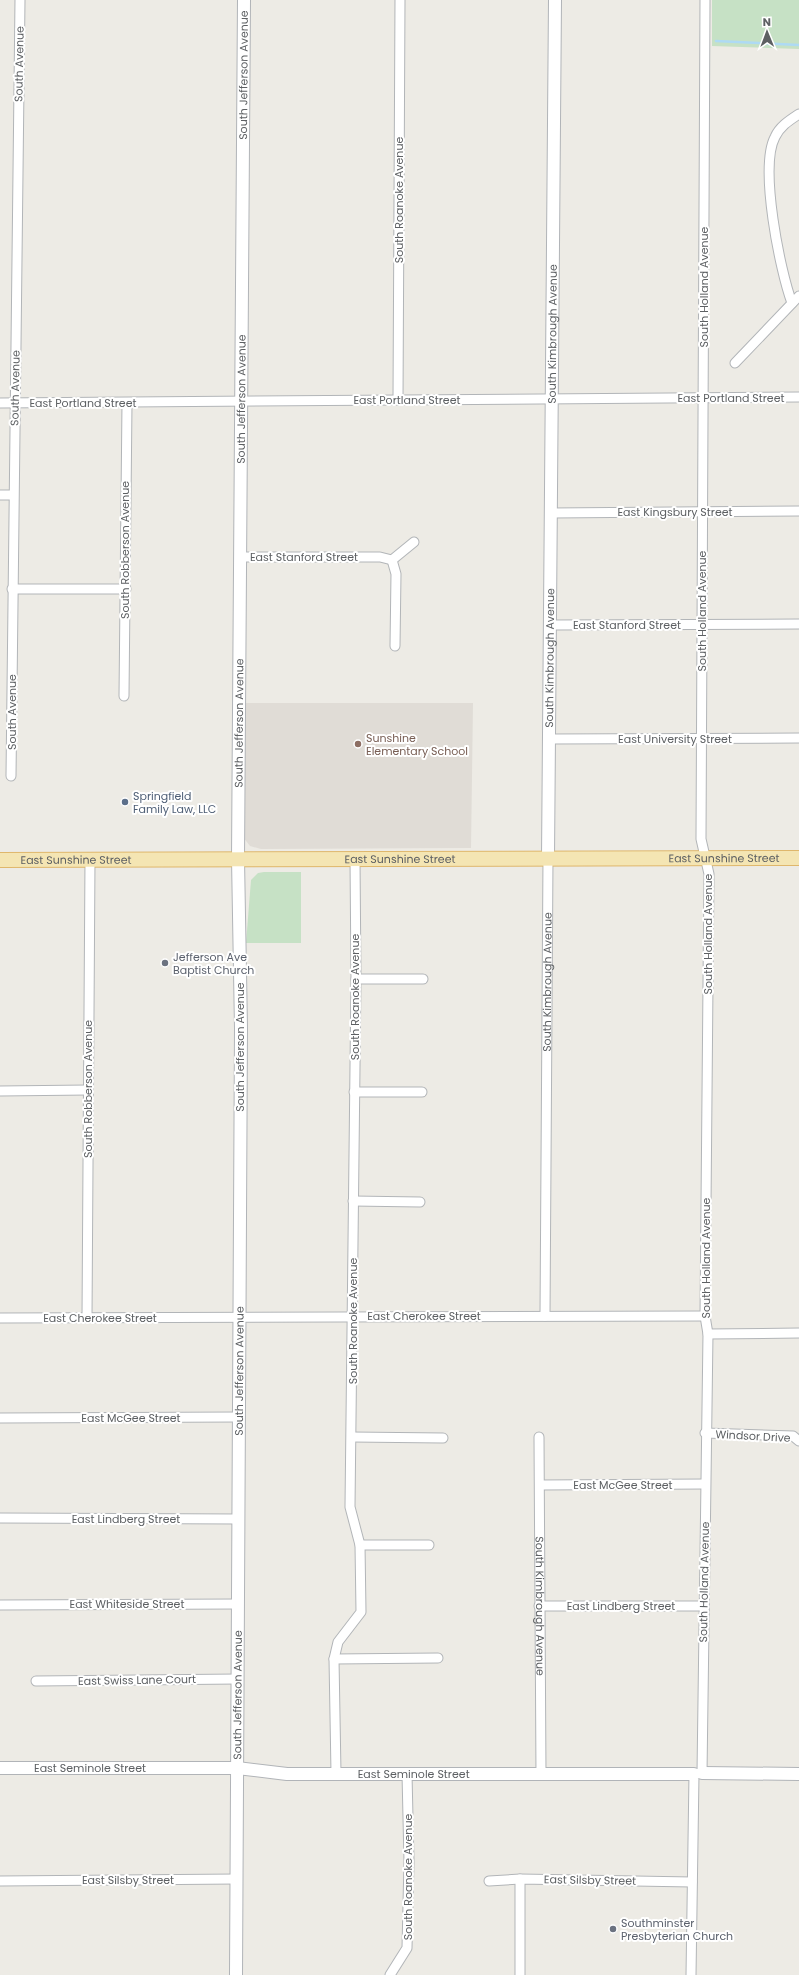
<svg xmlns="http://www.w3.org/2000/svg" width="799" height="1975" font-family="Poppins,sans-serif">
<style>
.education{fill:#e0dcd6}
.green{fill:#c6e1c5}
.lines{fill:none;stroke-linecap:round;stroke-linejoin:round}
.stream{stroke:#aedaf4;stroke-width:2.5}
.street-casing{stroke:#b2b5b8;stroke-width:11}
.secondary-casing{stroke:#b1b4b8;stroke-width:14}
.primary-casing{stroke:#dfb76c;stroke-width:16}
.street{stroke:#fff;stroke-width:9}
.secondary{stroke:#fff;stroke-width:12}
.primary{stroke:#f4e5b3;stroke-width:14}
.education-dot{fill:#8d6e63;stroke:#fff;stroke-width:1.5}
.service-dot{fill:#5c6f8a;stroke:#fff;stroke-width:1.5}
.worship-dot{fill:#6b7280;stroke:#fff;stroke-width:1.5}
.labels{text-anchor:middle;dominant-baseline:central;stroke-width:4;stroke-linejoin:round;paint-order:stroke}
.street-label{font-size:11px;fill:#5d6063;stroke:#fff}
.education-label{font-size:11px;fill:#785e54;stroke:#fff;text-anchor:start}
.service-label{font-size:11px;fill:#4e5e75;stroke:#fff;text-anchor:start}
.worship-label{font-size:11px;fill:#5b616d;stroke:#fff;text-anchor:start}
</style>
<rect width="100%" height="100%" fill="#edebe5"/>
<polygon class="education" points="243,703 473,703 471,848 261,849 250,846 243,837"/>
<g class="green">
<polygon points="712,0 799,0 799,49 712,46"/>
<polygon points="264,872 301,872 301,943 246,943 251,880 258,873"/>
</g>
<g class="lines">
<polyline class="stream" points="716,41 799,45"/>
<g class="street-casing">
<g id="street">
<path d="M792,303c-12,-32 -33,-136 -17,-166 5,-11 15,-17 24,-23"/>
<polyline points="735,363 799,296"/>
<polyline points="398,400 400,0"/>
<polyline points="0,403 799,397"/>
<polyline points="0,495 13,495"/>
<polyline points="552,513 799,511"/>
<polyline points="240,557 380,557 392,560"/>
<polyline points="392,560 396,574 395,646"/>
<polyline points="392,560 414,542"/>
<polyline points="12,589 126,589"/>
<polyline points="551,625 799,624"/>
<polyline points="124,696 127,403"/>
<polyline points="550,739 799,738"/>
<polyline points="11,776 20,0"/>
<polyline points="356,979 423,979"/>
<polyline points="0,1091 88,1090"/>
<polyline points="354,1092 422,1092"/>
<polyline points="353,1201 420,1202"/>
<path id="s1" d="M545,1316l3,-458"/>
<polyline points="0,1318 705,1316"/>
<polyline points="87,1318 90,860"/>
<polyline points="708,1334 799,1333"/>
<polyline points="0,1418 239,1417"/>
<polyline points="705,1433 793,1436 799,1441"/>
<polyline points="352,1437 443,1438"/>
<path id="s2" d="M539,1437l2,338"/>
<polyline points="540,1485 705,1484"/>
<polyline points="0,1518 239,1519"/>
<polyline points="360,1545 429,1545"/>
<polyline points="0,1605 238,1604"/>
<polyline points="539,1606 703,1606"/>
<polyline points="334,1659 438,1658"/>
<polyline points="36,1681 238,1679"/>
<polyline points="336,1773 334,1659 338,1642 361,1612 360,1545 350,1507 356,979 355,859"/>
<polyline points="0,1881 237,1879"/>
<polyline points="489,1881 520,1879 692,1882"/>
<polyline points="390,1975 407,1948 409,1861 407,1774"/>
<polyline points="520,1975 520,1879"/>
<polyline points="691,1975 694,1774 702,1773 708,1334 705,1316 709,874 701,839 705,0"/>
</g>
</g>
<g class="secondary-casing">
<g id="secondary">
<path id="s3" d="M548,858l7,-858"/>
<path id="s4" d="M0,1768h237l50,6h407"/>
<polyline points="702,1773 799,1774"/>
<path id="s5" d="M236,1975l5,-947 -3,-169 1,-147 5,-712"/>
</g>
</g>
<g class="primary-casing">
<g id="primary">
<path id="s6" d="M0,860l799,-2"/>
</g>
</g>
<use href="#street" class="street"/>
<use href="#secondary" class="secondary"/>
<use href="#primary" class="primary"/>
</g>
<circle class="education-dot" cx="358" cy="744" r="4"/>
<circle class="service-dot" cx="125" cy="802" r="4"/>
<g class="worship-dot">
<circle cx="165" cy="963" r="4"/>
<circle cx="613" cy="1929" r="4"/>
</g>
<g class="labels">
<g class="street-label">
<text transform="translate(19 64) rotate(-89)">South Avenue</text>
<text stroke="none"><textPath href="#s5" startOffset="1900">South Jefferson Avenue</textPath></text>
<text transform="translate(399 200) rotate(-90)">South Roanoke Avenue</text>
<text transform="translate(704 287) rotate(-90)">South Holland Avenue</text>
<text stroke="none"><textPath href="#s3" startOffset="524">South Kimbrough Avenue</textPath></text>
<text transform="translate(15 388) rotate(-89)">South Avenue</text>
<text x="731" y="398">East Portland Street</text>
<text stroke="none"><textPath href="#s5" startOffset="1576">South Jefferson Avenue</textPath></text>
<text x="407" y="400">East Portland Street</text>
<text x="83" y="403">East Portland Street</text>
<text x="675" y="512">East Kingsbury Street</text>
<text transform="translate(125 550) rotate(-90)">South Robberson Avenue</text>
<text x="304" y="557">East Stanford Street</text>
<text transform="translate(702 611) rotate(-90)">South Holland Avenue</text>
<text x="627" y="625">East Stanford Street</text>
<text stroke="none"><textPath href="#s3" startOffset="200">South Kimbrough Avenue</textPath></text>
<text transform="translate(12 712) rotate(-90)">South Avenue</text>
<text stroke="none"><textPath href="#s5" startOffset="1252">South Jefferson Avenue</textPath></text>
<text x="675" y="739">East University Street</text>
<text stroke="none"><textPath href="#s6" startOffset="724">East Sunshine Street</textPath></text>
<text stroke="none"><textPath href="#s6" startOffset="76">East Sunshine Street</textPath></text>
<text stroke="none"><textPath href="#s6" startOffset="400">East Sunshine Street</textPath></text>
<text transform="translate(708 934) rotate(-90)">South Holland Avenue</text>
<text stroke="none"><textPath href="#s1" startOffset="334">South Kimbrough Avenue</textPath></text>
<text transform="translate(355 997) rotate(-90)">South Roanoke Avenue</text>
<text transform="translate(240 1047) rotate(-90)">South Jefferson Avenue</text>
<text transform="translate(88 1089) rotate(-90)">South Robberson Avenue</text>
<text transform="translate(706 1258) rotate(-90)">South Holland Avenue</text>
<text x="424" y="1316">East Cherokee Street</text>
<text x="100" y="1318">East Cherokee Street</text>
<text transform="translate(353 1321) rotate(-90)">South Roanoke Avenue</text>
<text stroke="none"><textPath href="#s5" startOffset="604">South Jefferson Avenue</textPath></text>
<text x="131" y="1418">East McGee Street</text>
<text transform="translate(753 1436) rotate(3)">Windsor Drive</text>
<text x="623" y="1485">East McGee Street</text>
<text x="126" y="1519">East Lindberg Street</text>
<text transform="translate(704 1582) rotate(-89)">South Holland Avenue</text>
<text x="127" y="1604">East Whiteside Street</text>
<text stroke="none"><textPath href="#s2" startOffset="169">South Kimbrough Avenue</textPath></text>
<text x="621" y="1606">East Lindberg Street</text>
<text transform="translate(137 1680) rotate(-1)">East Swiss Lane Court</text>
<text stroke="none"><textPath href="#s5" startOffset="280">South Jefferson Avenue</textPath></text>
<text stroke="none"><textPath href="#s4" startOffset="90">East Seminole Street</textPath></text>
<text stroke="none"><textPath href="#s4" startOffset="414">East Seminole Street</textPath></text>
<text transform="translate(408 1877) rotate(-90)">South Roanoke Avenue</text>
<text x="128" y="1880">East Silsby Street</text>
<text transform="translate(590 1880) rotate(1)">East Silsby Street</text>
</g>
<g class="education-label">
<text x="366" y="738">Sunshine<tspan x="366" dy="13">Elementary School</tspan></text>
</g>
<g class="service-label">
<text x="133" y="796">Springfield<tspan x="133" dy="13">Family Law, LLC</tspan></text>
</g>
<g class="worship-label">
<text x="173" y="957">Jefferson Ave<tspan x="173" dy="13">Baptist Church</tspan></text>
<text x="621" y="1923">Southminster<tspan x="621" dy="13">Presbyterian Church</tspan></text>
</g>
</g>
<g transform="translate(767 32) rotate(359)" stroke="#ffffff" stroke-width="3" paint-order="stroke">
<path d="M0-3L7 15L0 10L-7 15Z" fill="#5d6063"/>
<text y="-6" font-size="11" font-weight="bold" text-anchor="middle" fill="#5d6063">N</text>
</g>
</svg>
